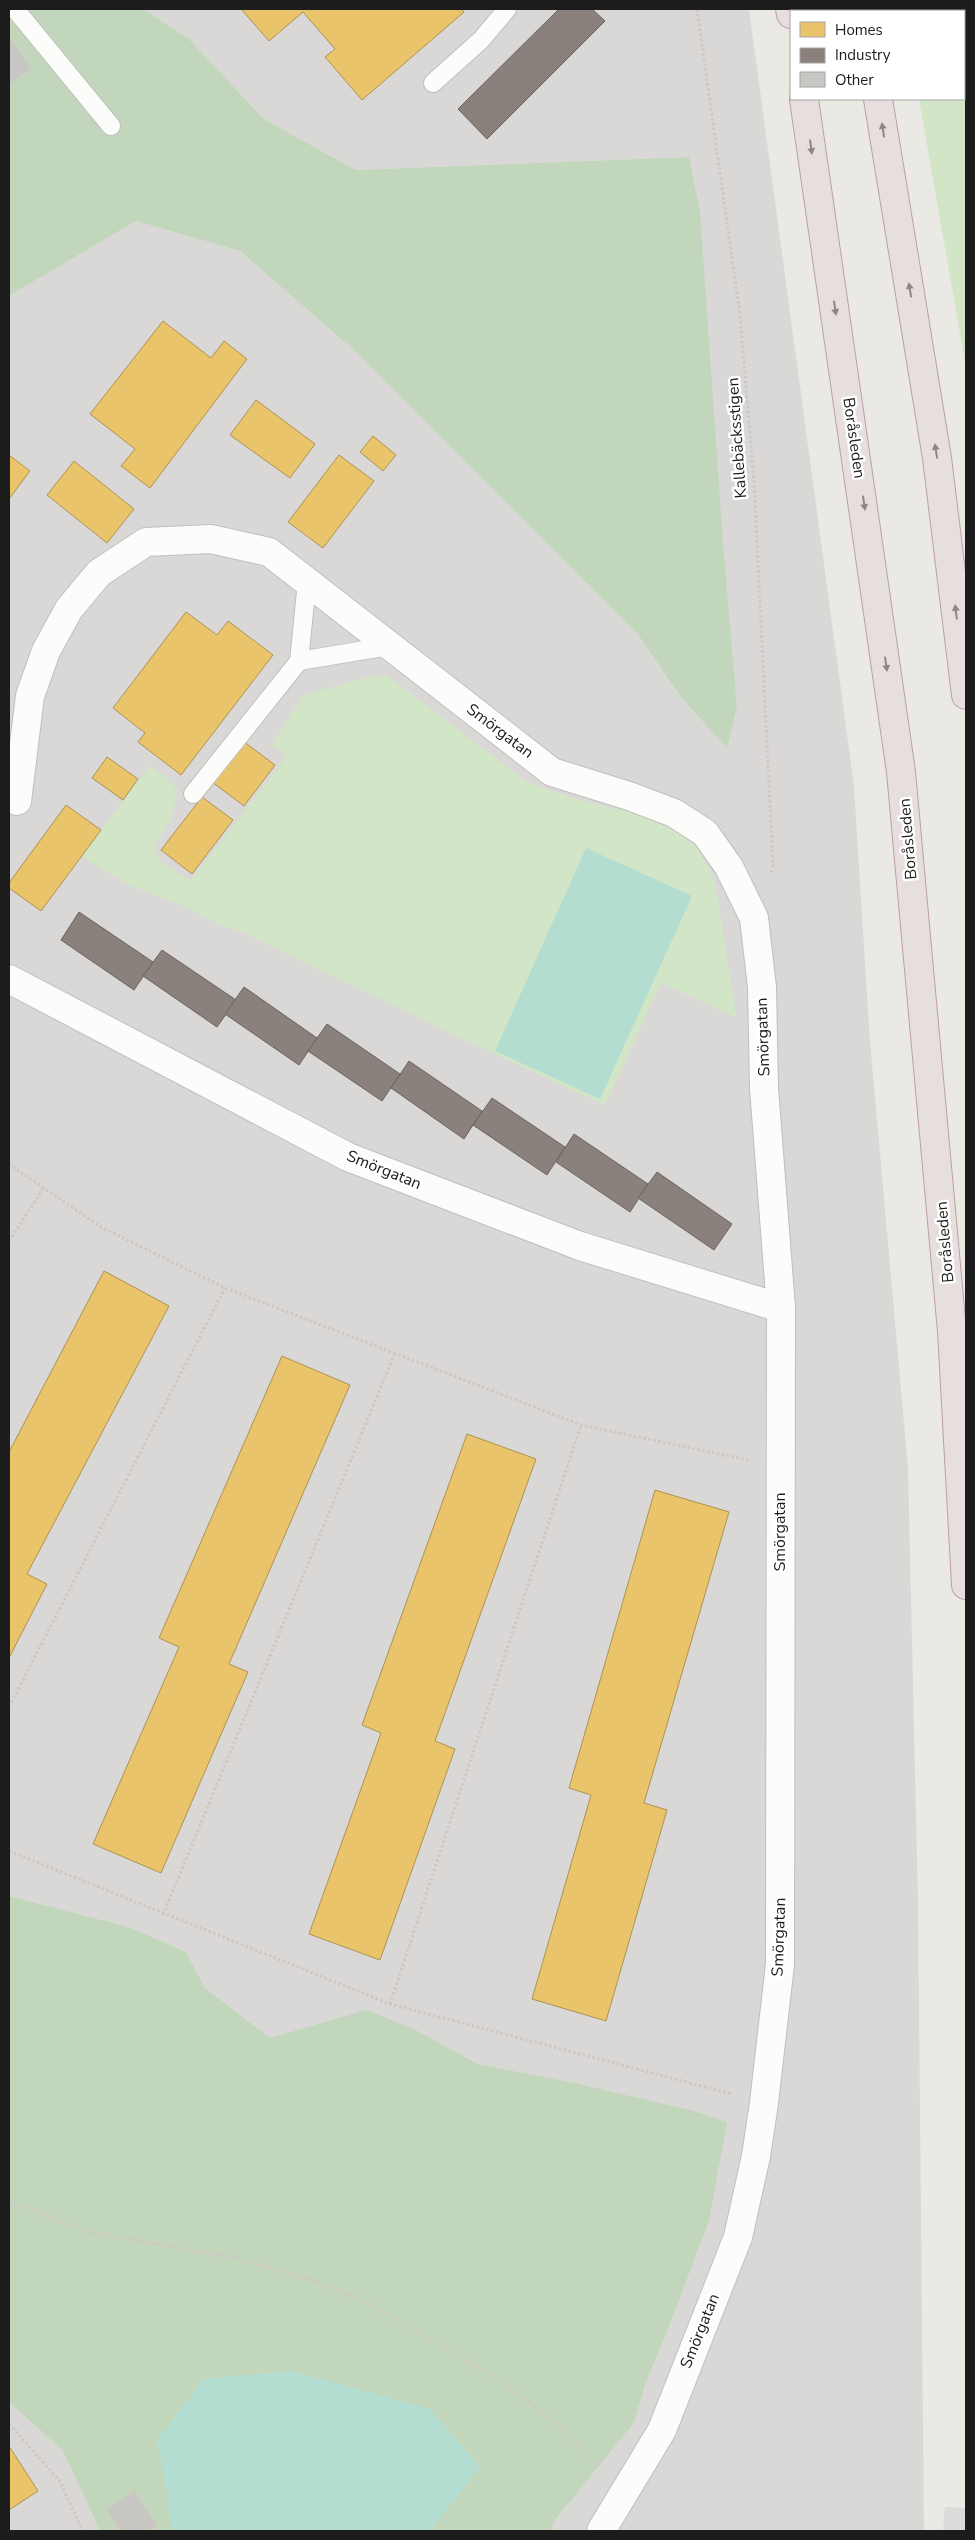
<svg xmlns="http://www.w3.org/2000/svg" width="975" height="2540" font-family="'Nunito Sans',sans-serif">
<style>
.residential{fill:#d9d8d6}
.religious{fill:#d8d8d6}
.grass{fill:#d2e5c6}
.forest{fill:#c2d6bc}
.pitch{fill:#b4ddd1}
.pier{fill:#dcdbd9}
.homes{fill:#e9c46a;stroke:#ac9253}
.industry{fill:#8a817c;stroke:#69635f}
.building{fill:#c8c7c4;stroke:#cdcbc6}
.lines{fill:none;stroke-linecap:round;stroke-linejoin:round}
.service-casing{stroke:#c0bfbd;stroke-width:20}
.minor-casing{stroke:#c0bfbd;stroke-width:30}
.motorway-casing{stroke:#bba0a3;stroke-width:30}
.path{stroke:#d0c6c3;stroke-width:3;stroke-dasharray:2.5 2.5;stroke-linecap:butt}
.service{stroke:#fcfcfb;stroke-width:18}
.minor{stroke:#fcfcfb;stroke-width:28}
.motorway{stroke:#e7dfde;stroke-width:28}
.oneway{fill:#8c8787}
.labels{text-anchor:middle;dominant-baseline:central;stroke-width:5;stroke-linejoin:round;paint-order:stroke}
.street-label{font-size:16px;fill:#1c1c1c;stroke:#fff}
</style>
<rect width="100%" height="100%" fill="#eae9e4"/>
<g class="residential">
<polygon points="143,9 749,9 854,786 870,1041 908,1468 918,1902 924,2531 551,2531 555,2520 634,2423 647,2380 666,2335 709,2221 570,2082 478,2064 416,2030 312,2027 270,2038 205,1988 186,1952 129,1927 9,1896 9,296 136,221 240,251 357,353 639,636 680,696 737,706 689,157 356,170 264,119 189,39"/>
<polygon points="9,2402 63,2451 100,2531 9,2531"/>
</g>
<g class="religious">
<polygon points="402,467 644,652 562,758 320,573"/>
<polygon points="16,995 436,1204 715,1305 677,1426 471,1358 284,1286 72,1171 9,1128 9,1006"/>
<polygon points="775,2225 835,2229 835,2500 823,2519 711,2519 707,2478 785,2481 797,2471 800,2262 768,2253"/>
</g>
<g class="grass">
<polygon points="904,9 966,9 966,368 919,99 964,99 964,11 905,11"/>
<path d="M386,675l143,108 57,19 41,9 46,17 24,20 15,25 6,27 18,117 -75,-34 -56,122 -134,-62 -229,-111 -24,-8 -39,-20 -48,-18 -50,-30 69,-91 17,13 10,13c-1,22 -12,38 -23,57l9,16 28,16 95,-123 -14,-12 31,-50 62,-17z"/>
</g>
<g class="forest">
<polygon points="9,9 143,9 189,39 264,119 356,170 689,157 700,212 723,543 737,706 727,748 680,696 639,636 357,353 240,251 136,221 9,296"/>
<polygon points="9,1896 129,1927 186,1952 205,1988 270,2038 366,2010 416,2030 478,2064 570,2082 694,2111 727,2122 709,2221 666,2335 647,2380 634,2423 555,2520 551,2531 100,2531 63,2451 9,2402"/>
</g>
<g class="pitch">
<polygon points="586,848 692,896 600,1099 495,1051"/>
<polygon points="292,2371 430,2409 480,2467 430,2531 171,2531 167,2493 157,2440 204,2379"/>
</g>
<polygon class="pier" points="945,2507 966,2508 966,2531 943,2531"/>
<g class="homes">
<polygon points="241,9 461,9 464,12 362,100 325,57 335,49 303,12 269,41"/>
<polygon points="163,321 211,358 224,341 247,359 150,488 121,466 135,449 90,414"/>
<polygon points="256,400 315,444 290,478 230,435"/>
<polygon points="373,436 396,455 383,471 360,452"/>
<polygon points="9,455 30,471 9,499"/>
<polygon points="339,455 374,481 323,548 288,522"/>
<polygon points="74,461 134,509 107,543 47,495"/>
<polygon points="186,612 217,635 228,621 273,655 181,775 138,742 145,733 113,708"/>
<polygon points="243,741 275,765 244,806 212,782"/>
<polygon points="107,757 138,779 123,800 92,778"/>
<polygon points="202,797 233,820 192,874 161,850"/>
<polygon points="66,805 101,830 41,911 9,888 9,883"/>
<polygon points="104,1271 169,1306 27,1574 47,1584 9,1658 9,1452"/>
<polygon points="282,1356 350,1385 229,1664 248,1672 161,1873 93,1844 179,1647 159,1638"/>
<polygon points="467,1434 536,1459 435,1741 455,1749 380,1960 309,1934 381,1733 362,1725"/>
<polygon points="655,1490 729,1512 644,1803 667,1810 606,2021 532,1999 591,1795 569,1788"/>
<polygon points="9,2446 38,2491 9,2510"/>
</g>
<g class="industry">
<polygon points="559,9 592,9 605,21 487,139 458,109"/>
<polygon points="79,912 153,962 134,990 61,940"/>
<polygon points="162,950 236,1000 217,1027 143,976"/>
<polygon points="244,987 317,1038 299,1065 225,1014"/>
<polygon points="327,1024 400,1074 382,1101 308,1051"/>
<polygon points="409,1061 482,1111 464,1139 391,1088"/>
<polygon points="492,1098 565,1147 547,1175 473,1125"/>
<polygon points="574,1134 648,1184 630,1212 556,1162"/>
<polygon points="657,1172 732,1224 714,1250 638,1198"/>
</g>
<g class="building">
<polygon points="9,36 31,68 9,84"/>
<polygon points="135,2491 157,2526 150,2531 120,2531 106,2509"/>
</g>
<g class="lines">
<g class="service-casing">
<g id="service">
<polyline points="15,9 111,126"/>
<polyline points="433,83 481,40 507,9"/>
<polyline points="307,582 299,661 389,646"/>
<polyline points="193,794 299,661"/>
</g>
</g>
<g class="minor-casing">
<g id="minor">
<polyline points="17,801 30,696 46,651 69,609 99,573 146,542 211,539 269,552 552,772 629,796 674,813 705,833 729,867 754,918 762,987 764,1088 781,1308 780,1964 764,2103 756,2156 738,2237 662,2430 601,2531"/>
<polyline points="9,979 348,1157 580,1246 781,1308"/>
</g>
</g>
<g class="motorway-casing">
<g id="motorway">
<polyline points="790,9 791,14"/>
<polyline points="864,9 864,11"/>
<polyline points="804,99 901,772 952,1331 966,1585"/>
<polyline points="878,99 937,458 966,695"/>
</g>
</g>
<g class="path">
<polyline points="697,9 740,315 754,481 773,867 771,874"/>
<polyline points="9,1164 99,1226 225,1288 581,1425 748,1460"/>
<polyline points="9,1241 43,1189"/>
<polyline points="9,1707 225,1288"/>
<polyline points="9,1851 390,2004 732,2094"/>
<polyline points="163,1915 395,1353"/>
<polyline points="390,2004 581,1425"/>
<polyline points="9,2201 90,2232 236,2258 314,2281 369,2303 495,2378 532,2404 601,2466"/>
<polyline points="9,2424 59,2480 83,2531"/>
</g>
<use href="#service" class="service"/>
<use href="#minor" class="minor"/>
<use href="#motorway" class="motorway"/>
</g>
<defs><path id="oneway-solid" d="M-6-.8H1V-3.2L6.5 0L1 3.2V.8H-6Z" transform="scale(1.25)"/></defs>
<g class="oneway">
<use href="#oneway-solid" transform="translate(883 130) rotate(-99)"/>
<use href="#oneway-solid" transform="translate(811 147) rotate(82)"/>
<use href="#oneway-solid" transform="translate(910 290) rotate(-99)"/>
<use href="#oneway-solid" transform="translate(835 308) rotate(82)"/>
<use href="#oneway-solid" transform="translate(936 451) rotate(-99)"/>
<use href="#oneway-solid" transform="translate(864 503) rotate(82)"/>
<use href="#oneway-solid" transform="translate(956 612) rotate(-97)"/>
<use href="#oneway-solid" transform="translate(886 664) rotate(82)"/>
</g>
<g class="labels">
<g class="street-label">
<text transform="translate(737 438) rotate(-94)">Kallebäcksstigen</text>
<text transform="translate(854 438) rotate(82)">Boråsleden</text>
<text transform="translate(500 731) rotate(37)">Smörgatan</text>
<text transform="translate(908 839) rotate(-95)">Boråsleden</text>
<text transform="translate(763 1037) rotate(-92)">Smörgatan</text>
<text transform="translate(384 1170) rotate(22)">Smörgatan</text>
<text transform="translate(945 1242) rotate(-95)">Boråsleden</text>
<text transform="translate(780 1532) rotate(-90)">Smörgatan</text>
<text transform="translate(779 1937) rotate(-88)">Smörgatan</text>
<text transform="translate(700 2331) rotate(-68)">Smörgatan</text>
</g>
</g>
<rect width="975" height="2540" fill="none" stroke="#1c1c1c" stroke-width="20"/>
<rect x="790" y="10" width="175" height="90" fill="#ffffff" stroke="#a4a4a4"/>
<rect x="800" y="22" width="25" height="15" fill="#e9c46a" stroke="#a4a4a4"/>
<text x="835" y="35" font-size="15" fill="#1c1c1c">Homes</text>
<rect x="800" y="48" width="25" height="15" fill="#8a817c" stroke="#a4a4a4"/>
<text x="835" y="60" font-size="15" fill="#1c1c1c">Industry</text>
<rect x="800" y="72" width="25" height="15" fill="#c8c7c4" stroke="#a4a4a4"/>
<text x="835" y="85" font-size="15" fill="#1c1c1c">Other</text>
</svg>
